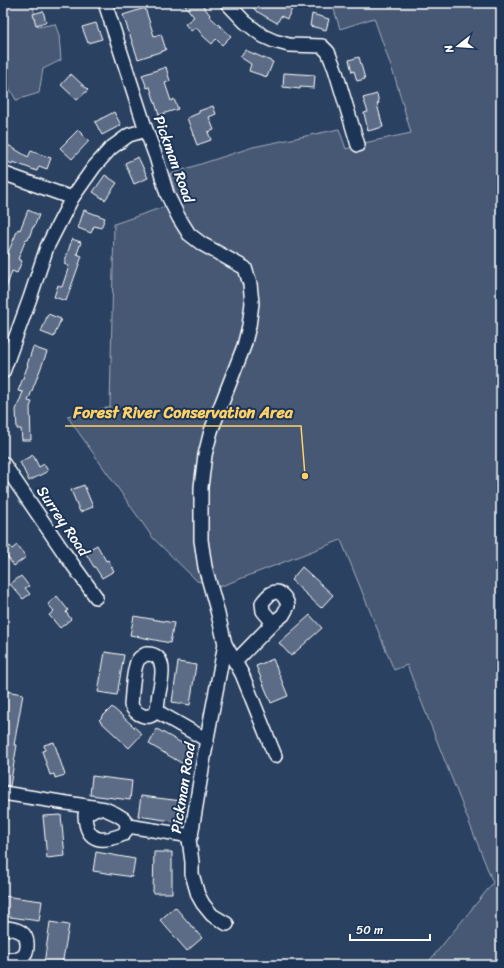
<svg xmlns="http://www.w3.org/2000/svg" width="504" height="968" font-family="Sriracha,sans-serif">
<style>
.green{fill:#465975;stroke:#a2acba}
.building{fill:#5b6c86;stroke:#fff}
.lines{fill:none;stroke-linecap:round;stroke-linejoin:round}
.street-casing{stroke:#fff;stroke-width:16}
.street{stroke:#1d3557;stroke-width:13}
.labels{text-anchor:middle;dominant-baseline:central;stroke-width:4;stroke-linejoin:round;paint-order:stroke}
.street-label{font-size:15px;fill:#fff;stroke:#1d3557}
.leader{fill:none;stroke:#ffd166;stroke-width:1.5}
.callout-dot{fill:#ffd166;stroke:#1d3557;stroke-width:1.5}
.callout-label{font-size:16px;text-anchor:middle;font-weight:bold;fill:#ffd166;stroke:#1d3557;stroke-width:4;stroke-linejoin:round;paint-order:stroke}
</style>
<rect width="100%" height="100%" fill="#2a4161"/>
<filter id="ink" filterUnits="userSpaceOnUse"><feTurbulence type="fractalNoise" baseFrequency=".025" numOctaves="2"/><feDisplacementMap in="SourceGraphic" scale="8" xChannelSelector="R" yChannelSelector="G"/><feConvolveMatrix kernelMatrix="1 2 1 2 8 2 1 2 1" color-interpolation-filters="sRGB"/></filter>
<g filter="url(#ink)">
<g class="green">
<polygon points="3,3 32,3 38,27 55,24 59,35 61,60 43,69 39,93 16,100 3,76"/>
<polygon points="332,3 501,3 501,965 426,965 493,883 407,665 394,670 341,540 219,587 197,581 153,538 67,416 110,407 114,224 178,202 170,174 253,147 339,129 346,149 364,143 411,133 396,81 374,18 340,29"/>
</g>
<g class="building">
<polygon points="183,3 201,3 210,15 209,16 231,36 222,45 216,39 212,44 204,37 196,27 191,31 185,24 194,17"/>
<polygon points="249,3 280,3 292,9 287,19 281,16 277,23 256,11"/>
<polygon points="145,8 154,36 161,34 166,50 138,59 123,15"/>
<polygon points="43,11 46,22 36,25 33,14"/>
<polygon points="312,14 329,19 326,30 310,26"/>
<polygon points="96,23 102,39 88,43 82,27"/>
<polygon points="245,50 273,62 267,77 249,71 251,64 240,57"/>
<polygon points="359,57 365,79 357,81 354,71 352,72 349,60"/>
<polygon points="166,67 170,81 165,83 171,101 174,99 178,109 159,115 150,87 147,88 142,75"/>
<polygon points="284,73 315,75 314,88 300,87 300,89 283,87"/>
<polygon points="71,74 88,90 77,100 61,85"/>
<polygon points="377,94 379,103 377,104 383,127 368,131 364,113 368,112 363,98"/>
<polygon points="213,106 216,114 209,117 214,130 208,132 211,140 197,145 187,118 199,113 199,111"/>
<polygon points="114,112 121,125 102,135 95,122"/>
<polygon points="78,130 89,141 72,159 60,148"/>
<polygon points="3,142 28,157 31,151 51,158 47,169 39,166 37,171 13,162 12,164 3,159"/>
<polygon points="138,157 148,178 134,184 125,163"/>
<polygon points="105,175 117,183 105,200 93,192"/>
<polygon points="28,210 39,215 34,227 33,227 28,240 26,239 18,259 22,261 17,273 12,271 4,294 3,293 3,259 5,260 18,229 20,230"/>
<polygon points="84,210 105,218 101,228 94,226 91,233 78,228"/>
<polygon points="72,239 81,242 77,254 82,256 66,301 54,297 58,285 62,287 69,266 64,264"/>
<polygon points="48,314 61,319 54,337 41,332"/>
<polygon points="33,347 47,352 28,401 32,402 30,407 31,440 22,440 21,429 17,429 16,410 23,392 18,391 28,365 27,365"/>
<polygon points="33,455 39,467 44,464 48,471 29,481 20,462"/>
<polygon points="84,485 93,507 80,512 71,490"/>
<polygon points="17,545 26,557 14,566 3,551 10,546 12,549"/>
<polygon points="97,545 106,561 108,560 114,571 102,578 95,567 94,567 85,552"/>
<polygon points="302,567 333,595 321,608 291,580"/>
<polygon points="21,576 29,586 25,588 30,594 23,599 10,584"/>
<polygon points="57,596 68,610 66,612 71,619 60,628 49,615 54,611 48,604"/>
<polygon points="310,615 322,628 291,656 279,643"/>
<polygon points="134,616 174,623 170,643 130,635"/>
<polygon points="105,652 124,655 117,695 98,692"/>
<polygon points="273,659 288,696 271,703 256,666"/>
<polygon points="178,662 196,665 190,705 172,702"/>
<polygon points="5,691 23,694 14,745 17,745 10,786 3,785 3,702"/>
<polygon points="112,707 142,734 129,748 99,720"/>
<polygon points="157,729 192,749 183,764 149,744"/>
<polygon points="54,742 65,775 55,778 54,774 50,775 42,751 45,750 44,745"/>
<polygon points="92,776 132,781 130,800 90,795"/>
<polygon points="141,796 182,801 179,822 138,816"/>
<polygon points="61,815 65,856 47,858 43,816"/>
<polygon points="96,852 135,859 132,877 93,871"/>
<polygon points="154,852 172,852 172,893 153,893"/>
<polygon points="3,896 42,901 39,921 3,916"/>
<polygon points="175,907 202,938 187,951 160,920"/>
<polygon points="50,922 69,925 62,965 44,964"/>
</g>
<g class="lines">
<g class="street-casing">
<g id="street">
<polyline points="105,3 146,130 156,157 167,194 179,218 189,234 202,244 245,268 250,284 252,303 249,326 244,346 211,431 205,455 201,487 201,540 205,567 217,610 225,644 242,674 275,756"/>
<polyline points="227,3 245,22 263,36 274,41 289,45 322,46 328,52 335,69 358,145"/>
<polyline points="3,173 8,175 72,198"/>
<polyline points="3,372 30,298 47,247 72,198 94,167 111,148 129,135 146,130"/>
<polyline points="3,463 65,554 96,597"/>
<polyline points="225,644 208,733 191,836 189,839 192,862 192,874 198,895 203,904 212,915 227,924"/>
<path d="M146,654c22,-1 16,25 13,39 -1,5 -1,15 -3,18 -7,11 -21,3 -25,-6 1,-10 2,-37 7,-45 2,-3 5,-4 8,-6z"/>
<path d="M235,662l38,-39 10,-8 5,-9c-1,-7 -8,-17 -16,-13 -4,2 -7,6 -10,10l1,8 10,12"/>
<polyline points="156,711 207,740"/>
<polyline points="3,793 105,809 116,814 124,819 128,826 191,836"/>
<path d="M96,808l-11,7c1,28 18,28 39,19l4,-8"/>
<path d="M3,928c6,0 13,1 18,4 8,5 8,20 1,25 -5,4 -13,2 -19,2"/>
</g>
</g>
<use href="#street" class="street"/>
</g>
</g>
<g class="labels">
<g class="street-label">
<text transform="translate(174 159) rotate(70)">Pickman Road</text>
<text transform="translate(63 521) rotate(56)">Surrey Road</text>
<text transform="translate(183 788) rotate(-81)">Pickman Road</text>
</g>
</g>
<path class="leader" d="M305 476L301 426H65"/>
<circle class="callout-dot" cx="305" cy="476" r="4"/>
<g class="callout-label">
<text x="183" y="418">Forest River Conservation Area</text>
</g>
<rect width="504" height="968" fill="none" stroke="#1d3557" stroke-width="16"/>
<rect x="8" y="8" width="488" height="952" fill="none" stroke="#fff" stroke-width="1.5" filter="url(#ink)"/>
<g transform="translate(458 46) rotate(253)" stroke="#1d3557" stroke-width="3" paint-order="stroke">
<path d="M0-3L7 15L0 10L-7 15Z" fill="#ffffff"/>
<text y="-6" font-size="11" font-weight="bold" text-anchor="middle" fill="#ffffff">N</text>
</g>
<path d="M350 934v6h80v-6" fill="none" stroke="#ffffff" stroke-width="2"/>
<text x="356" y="934" font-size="12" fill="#ffffff" stroke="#1d3557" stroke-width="3" paint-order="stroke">50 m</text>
</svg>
